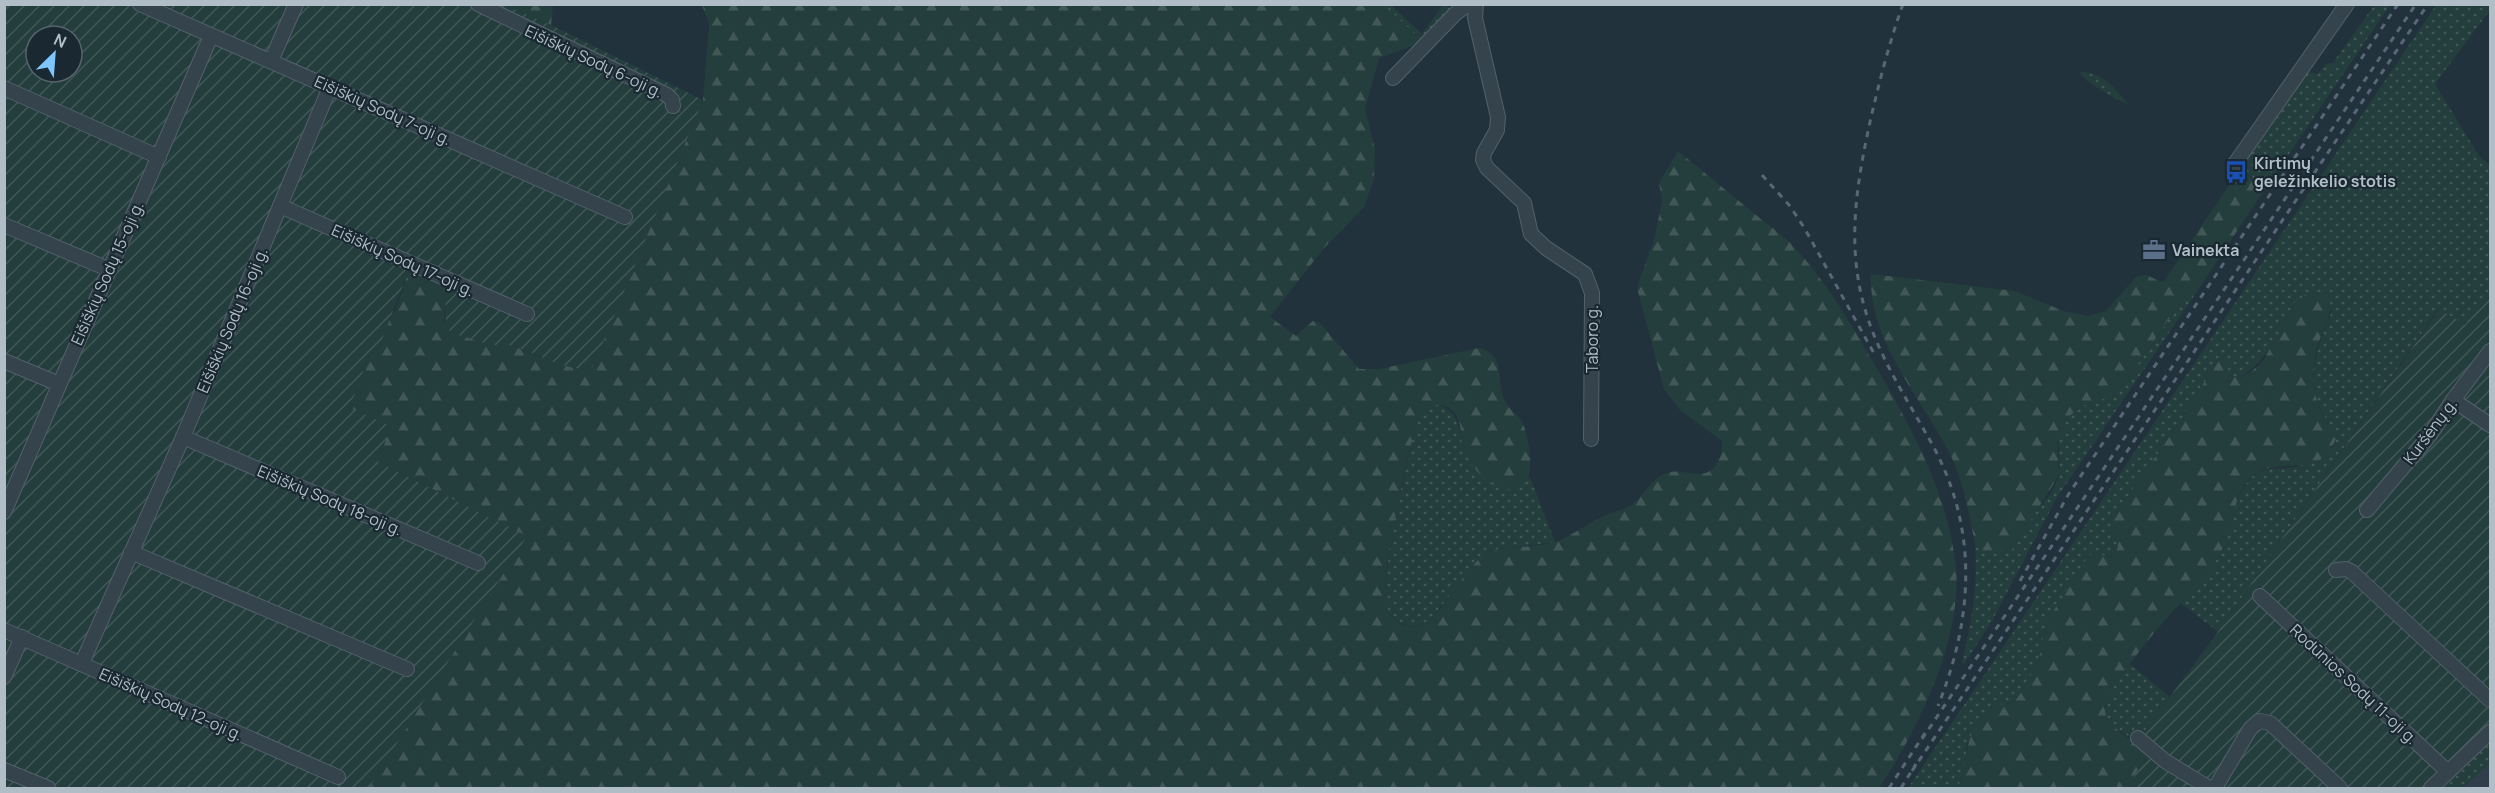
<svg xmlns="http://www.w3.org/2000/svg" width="2495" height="793" font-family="Manrope,sans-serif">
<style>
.airport{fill:#2f3e4a}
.grass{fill:url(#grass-dots)}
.forest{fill:url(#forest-firs)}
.garden{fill:url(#garden-furrows);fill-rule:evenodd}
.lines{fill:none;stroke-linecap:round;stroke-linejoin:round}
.minor-casing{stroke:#53616b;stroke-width:16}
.minor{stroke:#35434d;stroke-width:14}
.rail{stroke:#576874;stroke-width:3;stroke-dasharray:6 6;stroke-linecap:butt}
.labels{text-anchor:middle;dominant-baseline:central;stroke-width:4.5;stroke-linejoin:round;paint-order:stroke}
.street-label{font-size:16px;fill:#b1bec8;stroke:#1a2832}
.poi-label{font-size:16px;font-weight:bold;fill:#b1bec8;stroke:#1a2832;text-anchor:start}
</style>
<defs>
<pattern id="grass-dots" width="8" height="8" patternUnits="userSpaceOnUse" patternTransform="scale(1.5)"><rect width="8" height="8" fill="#233e3c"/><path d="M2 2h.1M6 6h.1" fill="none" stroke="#415857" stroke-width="1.8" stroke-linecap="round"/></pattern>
<pattern id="forest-firs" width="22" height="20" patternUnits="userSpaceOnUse" patternTransform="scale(1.5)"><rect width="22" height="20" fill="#233e3c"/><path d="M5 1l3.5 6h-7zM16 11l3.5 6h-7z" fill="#415857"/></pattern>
<pattern id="garden-furrows" width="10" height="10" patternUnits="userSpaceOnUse" patternTransform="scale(1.5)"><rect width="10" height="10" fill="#233e3c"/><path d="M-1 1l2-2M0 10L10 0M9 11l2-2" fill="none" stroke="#415857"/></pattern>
</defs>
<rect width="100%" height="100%" fill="#21323d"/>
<polygon class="airport" points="2490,739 2490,788 2438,788"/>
<g class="grass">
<polygon points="1384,5 1391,5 1422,34 1443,5 1451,8 1423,42"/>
<polygon points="2372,5 2390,5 2259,198 2261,190 2252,176 2238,172 2246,161 2245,159 2305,76 2309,72 2318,74 2327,63 2332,64 2373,7"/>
<path d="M2436,5h54v5l-55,74 44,72 11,9v130l-25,31 -27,-17 -220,323 -37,-29c20,-16 40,-47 48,-72 6,-20 7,-37 23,-54 11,-11 30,-8 44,-10 6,-1 33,-15 37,-20 2,-2 3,-9 5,-12 -4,-7 -11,-13 -14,-20 -21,-35 -6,-70 8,-104l-37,-9c-17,31 -26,59 -58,77l-8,-5 -10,-15 -42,67 -54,77 -11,20 6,24 -3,7 -8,3 -47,45 -14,21 -7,35 -13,28 -12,15 -10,4 -37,38 -2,21 -7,24h-50z"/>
<path d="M2080,72c21,-1 36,17 48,32 -11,-4 -45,-22 -48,-32z"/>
<path d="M2190,289l8,1 -142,209 -64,122 -28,43 -2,-2c10,-40 16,-77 13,-118l9,7c25,-18 70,-46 75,-78 2,-20 -6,-35 7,-53 12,-18 38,-19 55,-32z"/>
<path d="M1436,404c23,7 23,22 27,44l59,38 8,-9 25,65 -64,8 -12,10 -51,62 -16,5 -12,-4 -11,-9 -5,-16 8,-70 26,-112 8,-9z"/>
<path d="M2130,664l40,33 -33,44c-8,-5 -17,-9 -24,-15 -21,-18 6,-46 17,-62z"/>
<polygon points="2490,739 2490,763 2463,788 2438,788"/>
</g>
<g class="forest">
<polygon points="505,5 553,5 551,25"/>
<path d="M702,5h682l39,37 -44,16 -14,51 10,40 -1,31 -10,27 -40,41 -54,69 26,19 17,-15 7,2 39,46h20l100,-21c28,7 16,33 26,53 3,8 13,13 17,21 7,14 15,56 -1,65 -24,12 -52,-20 -58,-40 -3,-9 -1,-20 -5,-28 -9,-19 -28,-17 -40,-3 -7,32 -47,179 -27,200 42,44 71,-62 104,-66 19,-3 40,-3 59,-8 17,-5 32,-18 48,-25 8,-4 18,-6 26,-10 14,-7 21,-26 36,-33 18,-9 41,11 53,-11 5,-9 6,-12 5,-22l-42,-31 -16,-21 -27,-101 18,-52 7,-35 -3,-18 19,-32c26,21 52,43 78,64 12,10 27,20 38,32 34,36 57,78 82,120 36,61 73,130 80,201 6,72 -38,162 -77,220h-1510l157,-251 -148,-75 -28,-54 20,-56 25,-41 14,-41 33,14 4,9 -2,28 55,24h12l37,15 38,9 117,-269 6,-76z"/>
<path d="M2238,172c15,4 25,9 21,26l-61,92h-9l-68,98 -12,9 -29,10 -13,11 -10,25 2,30 -3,7 -43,69 -29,2 -9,-7c-6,-30 -12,-65 -26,-92 -29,-56 -81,-112 -78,-178l144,17 48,20 25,5 18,-5 31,-35 10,-1 14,7 4,-2z"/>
<path d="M2320,292l10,7c2,15 -4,26 -10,40 -9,24 -10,54 4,77 4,6 10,12 14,18 -18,50 -56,20 -84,41 -19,14 -18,37 -25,57 -5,16 -16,35 -25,49 -6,9 -15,14 -23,22 -16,15 -76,87 -76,106 0,19 31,32 44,43l-22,36h-169c12,-31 5,-63 37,-85l9,2 10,-3 12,-16 13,-28 7,-35 38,-61 10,-11 13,6 8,-3 3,-7 -6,-24 11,-20 54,-77 42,-67 8,3 2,12 9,5 15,-9 10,-9 32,-58 11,-9z"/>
</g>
<g class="garden">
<path d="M5,5h500l46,20 152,75 -110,267c-21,8 -59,-15 -80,-21 -6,-2 -12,0 -18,-1 -16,-3 -30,-8 -45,-13 -10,-18 0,-31 -8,-48l-33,-14 -31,80 -8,2 -20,56 41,18 -13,36 149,74 -158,252h-364zM36,36h36v36h-36z"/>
<polygon points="2490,295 2490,739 2438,788 2127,788 2149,752 2137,741 2218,632 2439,309 2465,325"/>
</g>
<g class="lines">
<g class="minor-casing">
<g id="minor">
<polyline points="140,4 625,217"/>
<polyline points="478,4 667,95 672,100 673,106"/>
<polyline points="1476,4 1475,18 1498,117 1497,130 1484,153 1483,160 1487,168 1524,203 1531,234 1546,248 1585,274 1592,293 1591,439"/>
<polyline points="271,61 296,4"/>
<polyline points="1393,78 1455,14 1468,4"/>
<polyline points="4,88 159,157"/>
<polyline points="2234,165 2347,4"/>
<polyline points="280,206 527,314"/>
<polyline points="4,225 108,269"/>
<polyline points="4,361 59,384"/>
<polyline points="2453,400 2490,425"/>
<polyline points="183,437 478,563"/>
<polyline points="2367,510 2430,435 2453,400 2490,351"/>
<polyline points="4,512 211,36"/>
<polyline points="131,552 407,669"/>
<polyline points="2336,570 2346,569 2352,572 2490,700"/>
<polyline points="2260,596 2448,772"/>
<polyline points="4,630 338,777"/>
<polyline points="82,663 183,437 330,87"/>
<polyline points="4,677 22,637"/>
<polyline points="2138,738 2165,761 2209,788"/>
<polyline points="4,770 48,788"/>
<polyline points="2215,788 2250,729 2259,721 2270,723 2340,788"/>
<polyline points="2431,788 2490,732"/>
</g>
</g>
<use href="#minor" class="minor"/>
<g class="rail">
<path d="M1903,4c-14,39 -24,79 -33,118 -13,60 -23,119 -7,180 13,51 44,97 69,142 47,86 41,174 6,262"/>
<polyline points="1762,175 1790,206 1805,229 1876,357"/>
<polyline points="2020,581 2068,495 2398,4"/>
<polyline points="1922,739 2416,4"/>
<polyline points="1912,771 2428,4"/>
<polyline points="1889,788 1925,733"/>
<polyline points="1901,788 1916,764"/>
</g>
</g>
<defs>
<g id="bus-bare" transform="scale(1.8)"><path d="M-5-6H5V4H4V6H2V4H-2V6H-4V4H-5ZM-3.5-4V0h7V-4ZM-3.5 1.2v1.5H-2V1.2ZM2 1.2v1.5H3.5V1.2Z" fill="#1a4fb4" stroke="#1a2832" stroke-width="2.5" paint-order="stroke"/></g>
<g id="office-bare" transform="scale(1.8)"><path d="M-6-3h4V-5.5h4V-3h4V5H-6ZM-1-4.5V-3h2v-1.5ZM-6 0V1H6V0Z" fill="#5c6f8a" stroke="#1a2832" stroke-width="2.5" paint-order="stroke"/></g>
</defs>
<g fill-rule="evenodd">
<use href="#bus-bare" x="2236" y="172"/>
<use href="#office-bare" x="2154" y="250"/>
</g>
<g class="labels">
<g class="street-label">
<text transform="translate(594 61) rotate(25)">Eišiškių Sodų 6-oji g.</text>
<text transform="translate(383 110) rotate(24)">Eišiškių Sodų 7-oji g.</text>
<text transform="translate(403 260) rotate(24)">Eišiškių Sodų 17-oji g.</text>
<text transform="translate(107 273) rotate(-66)">Eišiškių Sodų 15-oji g.</text>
<text transform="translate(232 320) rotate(-67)">Eišiškių Sodų 16-oji g.</text>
<text transform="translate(1592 339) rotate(-90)">Taboro g.</text>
<text transform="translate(2430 431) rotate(-53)">Kuršėnų g.</text>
<text transform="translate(330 500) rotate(23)">Eišiškių Sodų 18-oji g.</text>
<text transform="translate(2354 684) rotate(43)">Rodūnios Sodų 11-oji g.</text>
<text transform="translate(171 704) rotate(24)">Eišiškių Sodų 12-oji g.</text>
</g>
<g class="poi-label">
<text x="2254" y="163">Kirtimų<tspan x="2254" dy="18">geležinkelio stotis</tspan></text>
<text x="2172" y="250">Vainekta</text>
</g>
</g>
<rect width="2495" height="793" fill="none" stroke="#b1bec8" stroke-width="12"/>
<g transform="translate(54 54) rotate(25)"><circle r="28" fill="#1a2832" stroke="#56646e" stroke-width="1.5"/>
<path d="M0-4.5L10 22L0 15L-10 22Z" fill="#80c6fe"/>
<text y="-9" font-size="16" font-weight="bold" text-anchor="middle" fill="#b1bec8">N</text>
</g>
</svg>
